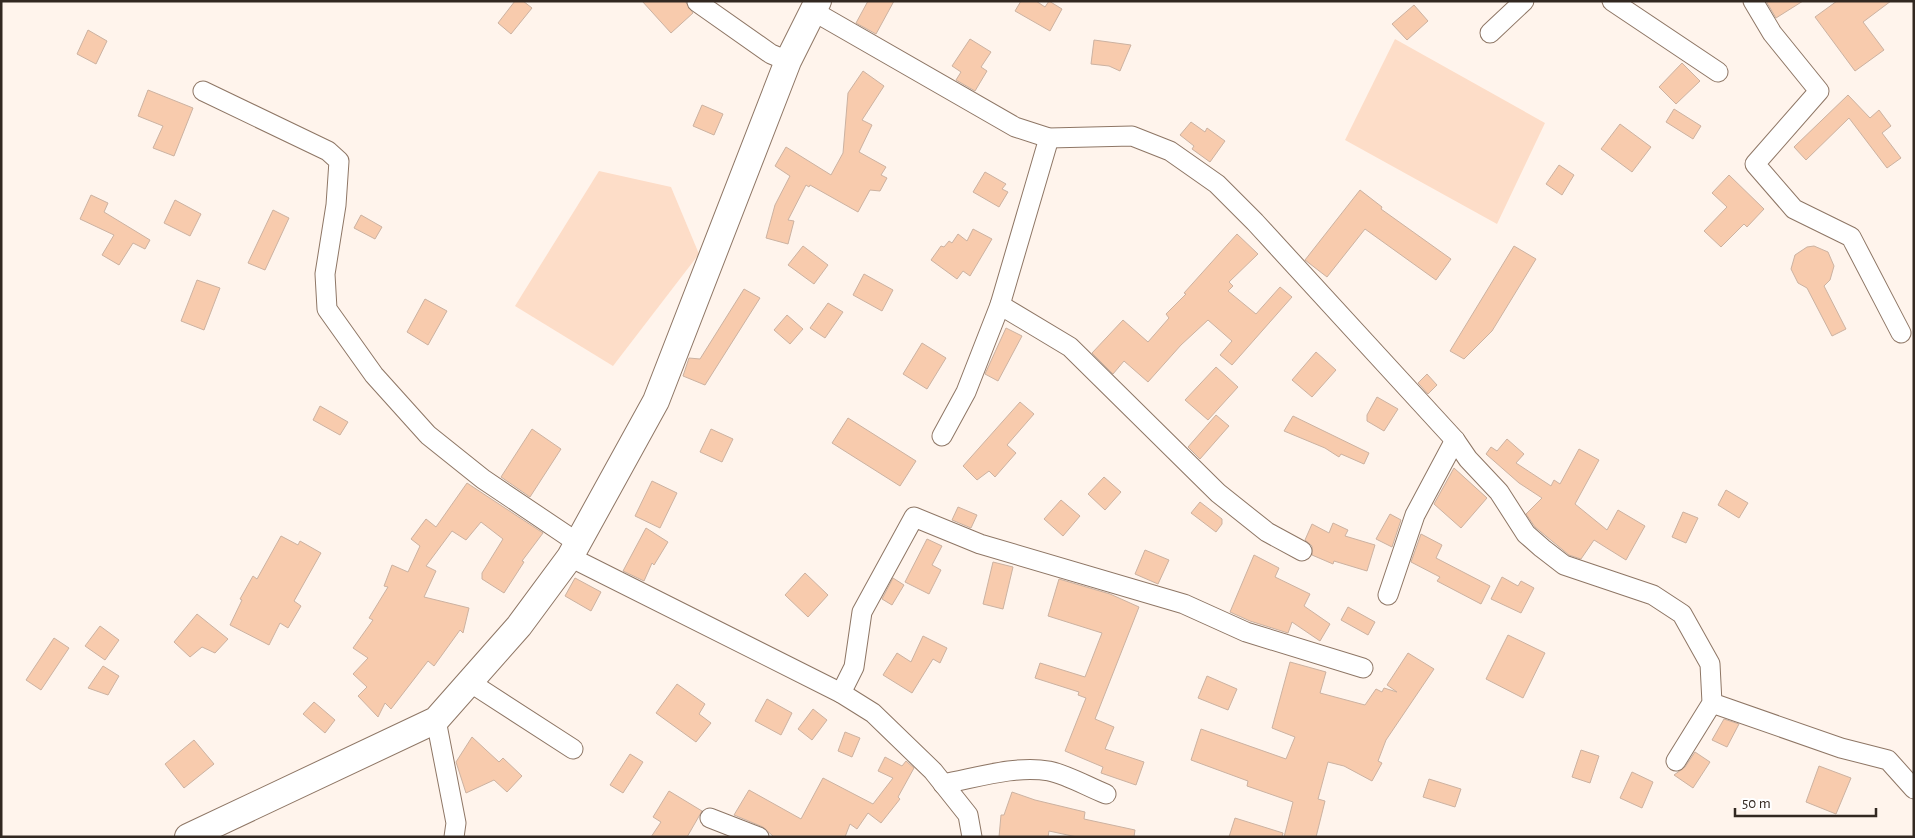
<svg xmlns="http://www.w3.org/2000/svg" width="1915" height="838" font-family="'Alegreya Sans',sans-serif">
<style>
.green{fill:#fdddc8}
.building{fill:#f8cbad;stroke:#ccb2a1}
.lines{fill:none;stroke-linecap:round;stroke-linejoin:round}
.street-casing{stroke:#8e7665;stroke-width:21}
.secondary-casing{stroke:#8e7665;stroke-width:28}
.street{stroke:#fff;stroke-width:19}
.secondary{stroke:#fff;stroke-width:26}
</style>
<rect width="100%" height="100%" fill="#fff4ec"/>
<g class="green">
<polygon points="1395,39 1545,123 1497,224 1345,140"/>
<polygon points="599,171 671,187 699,254 613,366 515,306"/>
</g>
<g class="building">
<polygon points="515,1 523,1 532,8 511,34 498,23"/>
<polygon points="642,1 685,1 693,13 671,33"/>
<polygon points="868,1 894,1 876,34 856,23"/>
<polygon points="1021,1 1036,1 1045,7 1049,1 1062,9 1050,31 1015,11"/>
<polygon points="1766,1 1803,1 1776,18"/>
<polygon points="1837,1 1891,1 1863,22 1884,50 1855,71 1815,17"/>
<polygon points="1414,5 1428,21 1407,40 1392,24"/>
<polygon points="88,30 107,41 96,64 77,54"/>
<polygon points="970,39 991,52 981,67 987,71 975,91 956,80 961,72 952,66"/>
<polygon points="1094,40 1131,45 1120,71 1109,66 1091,64"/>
<polygon points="1682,63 1700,81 1676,104 1659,87"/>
<polygon points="863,71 884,86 862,120 872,125 859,152 886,167 881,175 887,178 880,191 870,190 858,212 810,185 809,187 806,185 788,220 794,221 788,244 766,238 775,205 790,176 775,166 786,147 831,175 843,153 848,93"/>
<polygon points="148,90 193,108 174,156 153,148 163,126 138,116"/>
<polygon points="1848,95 1870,118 1879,110 1891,126 1882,133 1901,158 1887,168 1849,118 1806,160 1794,147"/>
<polygon points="702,105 723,114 714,135 693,126"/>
<polygon points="1674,109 1701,126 1693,139 1666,122"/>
<polygon points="1191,122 1205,132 1207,128 1225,141 1210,162 1192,149 1194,146 1180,135"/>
<polygon points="1620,124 1651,147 1632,172 1601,149"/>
<polygon points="1559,165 1574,175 1562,195 1546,184"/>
<polygon points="985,172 1006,184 1002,189 1008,192 999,207 973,192"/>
<polygon points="1729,175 1764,209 1747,227 1744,224 1721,247 1704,231 1727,207 1712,193"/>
<polygon points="1360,190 1382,207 1381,209 1451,259 1436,280 1365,229 1327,277 1305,260"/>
<polygon points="91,195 108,203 104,212 150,240 145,249 133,243 119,265 102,255 114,235 80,219"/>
<polygon points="175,200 201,214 190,236 164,223"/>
<polygon points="273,210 289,218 265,270 248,263"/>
<polygon points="361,215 382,227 375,239 354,228"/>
<polygon points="973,229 992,239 970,276 963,271 957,279 931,260 941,246 944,247 949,241 952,243 958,234 967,241"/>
<polygon points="1237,234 1258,254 1229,282 1233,286 1228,291 1256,314 1280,287 1292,297 1232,365 1220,355 1232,341 1208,320 1181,345 1148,382 1124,361 1113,374 1092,353 1123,320 1148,342 1169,318 1166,314 1186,294 1184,293"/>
<polygon points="803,246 828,265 814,284 788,265"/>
<polygon points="1514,246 1536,259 1492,331 1464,359 1450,351"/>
<polygon points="1814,246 1828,252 1834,266 1830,280 1824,286 1846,329 1832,336 1807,288 1798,283 1791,269 1795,255 1807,247"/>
<polygon points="864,274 893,290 882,311 853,295"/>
<polygon points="197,280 220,288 204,330 181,321"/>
<polygon points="744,289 760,298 705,385 683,376 689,358 700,359"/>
<polygon points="425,299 447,311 428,345 407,332"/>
<polygon points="828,303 843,312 825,338 810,328"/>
<polygon points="787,315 803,329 790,344 774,330"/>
<polygon points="1006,328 1022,336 998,381 985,374"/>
<polygon points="922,343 946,358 927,389 903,374"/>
<polygon points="1316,352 1336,370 1312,397 1292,380"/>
<polygon points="1216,367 1238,387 1208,420 1185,400"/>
<polygon points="1427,374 1437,385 1428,394 1418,383"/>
<polygon points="1377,397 1398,409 1384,431 1367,421 1367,415"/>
<polygon points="1020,402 1034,414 1007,445 1016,453 995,477 989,471 977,480 963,466"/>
<polygon points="320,406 348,422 340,435 313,420"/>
<polygon points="1216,415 1229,426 1200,459 1188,447"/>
<polygon points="1293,416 1369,453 1364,464 1341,454 1339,457 1325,448 1284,431"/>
<polygon points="848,418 916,461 900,486 832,443"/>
<polygon points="532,429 561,449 530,497 501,477"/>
<polygon points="711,429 733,439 722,462 700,452"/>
<polygon points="1507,439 1524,454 1516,463 1551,486 1554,480 1560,484 1579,449 1599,460 1575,504 1607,530 1618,510 1645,526 1626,560 1594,540 1581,559 1569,555 1535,527 1526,514 1542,498 1519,483 1486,454 1491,447 1497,451"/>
<polygon points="1454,468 1487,498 1461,528 1434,504"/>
<polygon points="1104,477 1121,492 1105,510 1088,494"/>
<polygon points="652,481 677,493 660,528 635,516"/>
<polygon points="467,483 543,533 522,561 524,562 504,593 482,579 482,573 503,539 481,522 466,540 452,531 426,566 436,571 424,597 469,608 463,633 460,630 434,666 428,661 391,709 385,703 378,717 358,696 367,687 353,674 368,658 353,648 373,620 369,618 388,587 384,586 392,565 408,572 420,546 411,539 426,519 436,527"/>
<polygon points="1726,490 1748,503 1739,518 1718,505"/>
<polygon points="1061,500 1080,516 1063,536 1044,519"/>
<polygon points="1200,502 1222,519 1222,524 1216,532 1191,513"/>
<polygon points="958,507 977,515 971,528 952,520"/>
<polygon points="1683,512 1698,518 1686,543 1672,537"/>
<polygon points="1390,514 1401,520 1392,547 1376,539"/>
<polygon points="1333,523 1348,530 1345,536 1375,545 1367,571 1334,561 1333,564 1312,555 1312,546 1305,540 1312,524 1329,533"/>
<polygon points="646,528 668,542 654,565 652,563 644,581 623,571"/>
<polygon points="1421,534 1442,545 1436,558 1490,586 1481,604 1437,581 1440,577 1411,562"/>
<polygon points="281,536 298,545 300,541 321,553 294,601 301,606 288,628 280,623 269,645 230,625 242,600 240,599 253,576 257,579"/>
<polygon points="927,539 942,546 932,565 941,570 929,594 905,582"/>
<polygon points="1145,550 1169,560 1158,584 1135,574"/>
<polygon points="1254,555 1279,568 1275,577 1310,594 1304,606 1330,624 1320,641 1292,622 1288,633 1250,621 1230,612"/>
<polygon points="993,562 1013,567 1003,609 983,604"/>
<polygon points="805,573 828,595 808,617 785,595"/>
<polygon points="1502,577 1518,586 1521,581 1534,588 1521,613 1491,599"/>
<polygon points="575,578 601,592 591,611 565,596"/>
<polygon points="893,578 904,585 892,605 882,599"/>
<polygon points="1059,579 1110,594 1139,607 1095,719 1114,727 1105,749 1144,762 1136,785 1101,773 1103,767 1065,751 1086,698 1078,695 1079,692 1035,678 1040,663 1085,677 1102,633 1048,616"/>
<polygon points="1348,607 1375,622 1368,635 1341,620"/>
<polygon points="197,614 228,639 215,653 202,647 190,657 174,642"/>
<polygon points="100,626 119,640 105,660 85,646"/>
<polygon points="1508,635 1545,653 1523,698 1486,679"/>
<polygon points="923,636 947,648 940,663 933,659 912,693 883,675 897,653 911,662"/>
<polygon points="54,638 69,648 41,690 26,680"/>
<polygon points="1408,653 1434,669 1386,740 1378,761 1382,763 1372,781 1344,766 1328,762 1318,799 1325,801 1316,837 1284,837 1293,802 1247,786 1248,781 1191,760 1201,729 1286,759 1295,737 1272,728 1290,662 1326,672 1320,693 1365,705 1376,689 1382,692 1384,688 1397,692 1387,685"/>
<polygon points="103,666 119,676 108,695 88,688"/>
<polygon points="1207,676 1237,689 1228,710 1198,698"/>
<polygon points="677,684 705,704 699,714 711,723 696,742 656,713"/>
<polygon points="767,699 792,713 781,735 755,721"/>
<polygon points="314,702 335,720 325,733 303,714"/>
<polygon points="813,709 827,720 812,740 798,729"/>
<polygon points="1724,719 1739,724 1727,747 1712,740"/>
<polygon points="845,732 860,738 852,757 838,751"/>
<polygon points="472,737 499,762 503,758 522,776 507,792 494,780 466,793 456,762"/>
<polygon points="194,740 214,764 184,788 165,764"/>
<polygon points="1581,750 1599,756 1590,783 1572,777"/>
<polygon points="1695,752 1710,762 1693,788 1674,775 1685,767"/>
<polygon points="630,754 643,762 623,793 610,785"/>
<polygon points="885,757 902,766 906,761 914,768 898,797 900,799 881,823 868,813 857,829 850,824 845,837 774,837 763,827 734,815 749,790 801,819 823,778 873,804 893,778 878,771"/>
<polygon points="1819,766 1851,778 1836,814 1806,802"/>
<polygon points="1632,772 1653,782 1642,808 1620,798"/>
<polygon points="1429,779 1461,789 1455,807 1423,797"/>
<polygon points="669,791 702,811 687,837 651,837 661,822 653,817"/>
<polygon points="1012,792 1035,800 1085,812 1084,819 1135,830 1134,837 1077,837 1049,831 1048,837 999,837 1001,815 1004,815"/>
<polygon points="1235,818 1283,833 1282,837 1229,837"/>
</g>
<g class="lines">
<g class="street-casing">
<g id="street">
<polyline points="1612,1 1718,72"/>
<polyline points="1753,1 1772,33 1819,91 1755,164 1794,209 1851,237 1901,333"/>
<polyline points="697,2 771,54 788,61"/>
<polyline points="813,11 1015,127 1049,138 1132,136 1170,151 1217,184 1255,222 1455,440 1468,459 1499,492 1526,534 1542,548 1564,565 1653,595 1682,614 1710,664 1712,703 1676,761"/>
<polyline points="1490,33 1524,1"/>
<polyline points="203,91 328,151 339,161 336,205 325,274 327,309 374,375 428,435 483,479 578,543"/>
<polyline points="1000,305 1070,347 1218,493 1267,532 1302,551"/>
<polyline points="942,436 966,392 1000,305 1049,138"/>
<polyline points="570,557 841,693 873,713 933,771 968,815 972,837"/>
<polyline points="1388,595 1415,515 1455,440"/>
<polyline points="471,683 573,749"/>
<polyline points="841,693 854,667 862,612 914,517 980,544 1184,604 1246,632 1363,668"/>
<polyline points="1712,703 1841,748 1888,760 1914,789"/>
<polyline points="436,720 456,823 454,837"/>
<path d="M943,784c33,-6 72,-19 106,-13 19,4 39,16 57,23"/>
<polyline points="710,818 759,837"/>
</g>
</g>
<g class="secondary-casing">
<polyline id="secondary" points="188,837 436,720 519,626 570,557 656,401 788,61 818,1"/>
</g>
<use href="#street" class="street"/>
<use href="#secondary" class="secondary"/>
</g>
<rect width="1915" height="838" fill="none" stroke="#322821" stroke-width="5"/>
<path d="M1735 808v8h141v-8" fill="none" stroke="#322821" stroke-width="2.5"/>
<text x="1742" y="808" font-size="15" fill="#322821" stroke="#ffffff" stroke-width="4" paint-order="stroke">50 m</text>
</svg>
